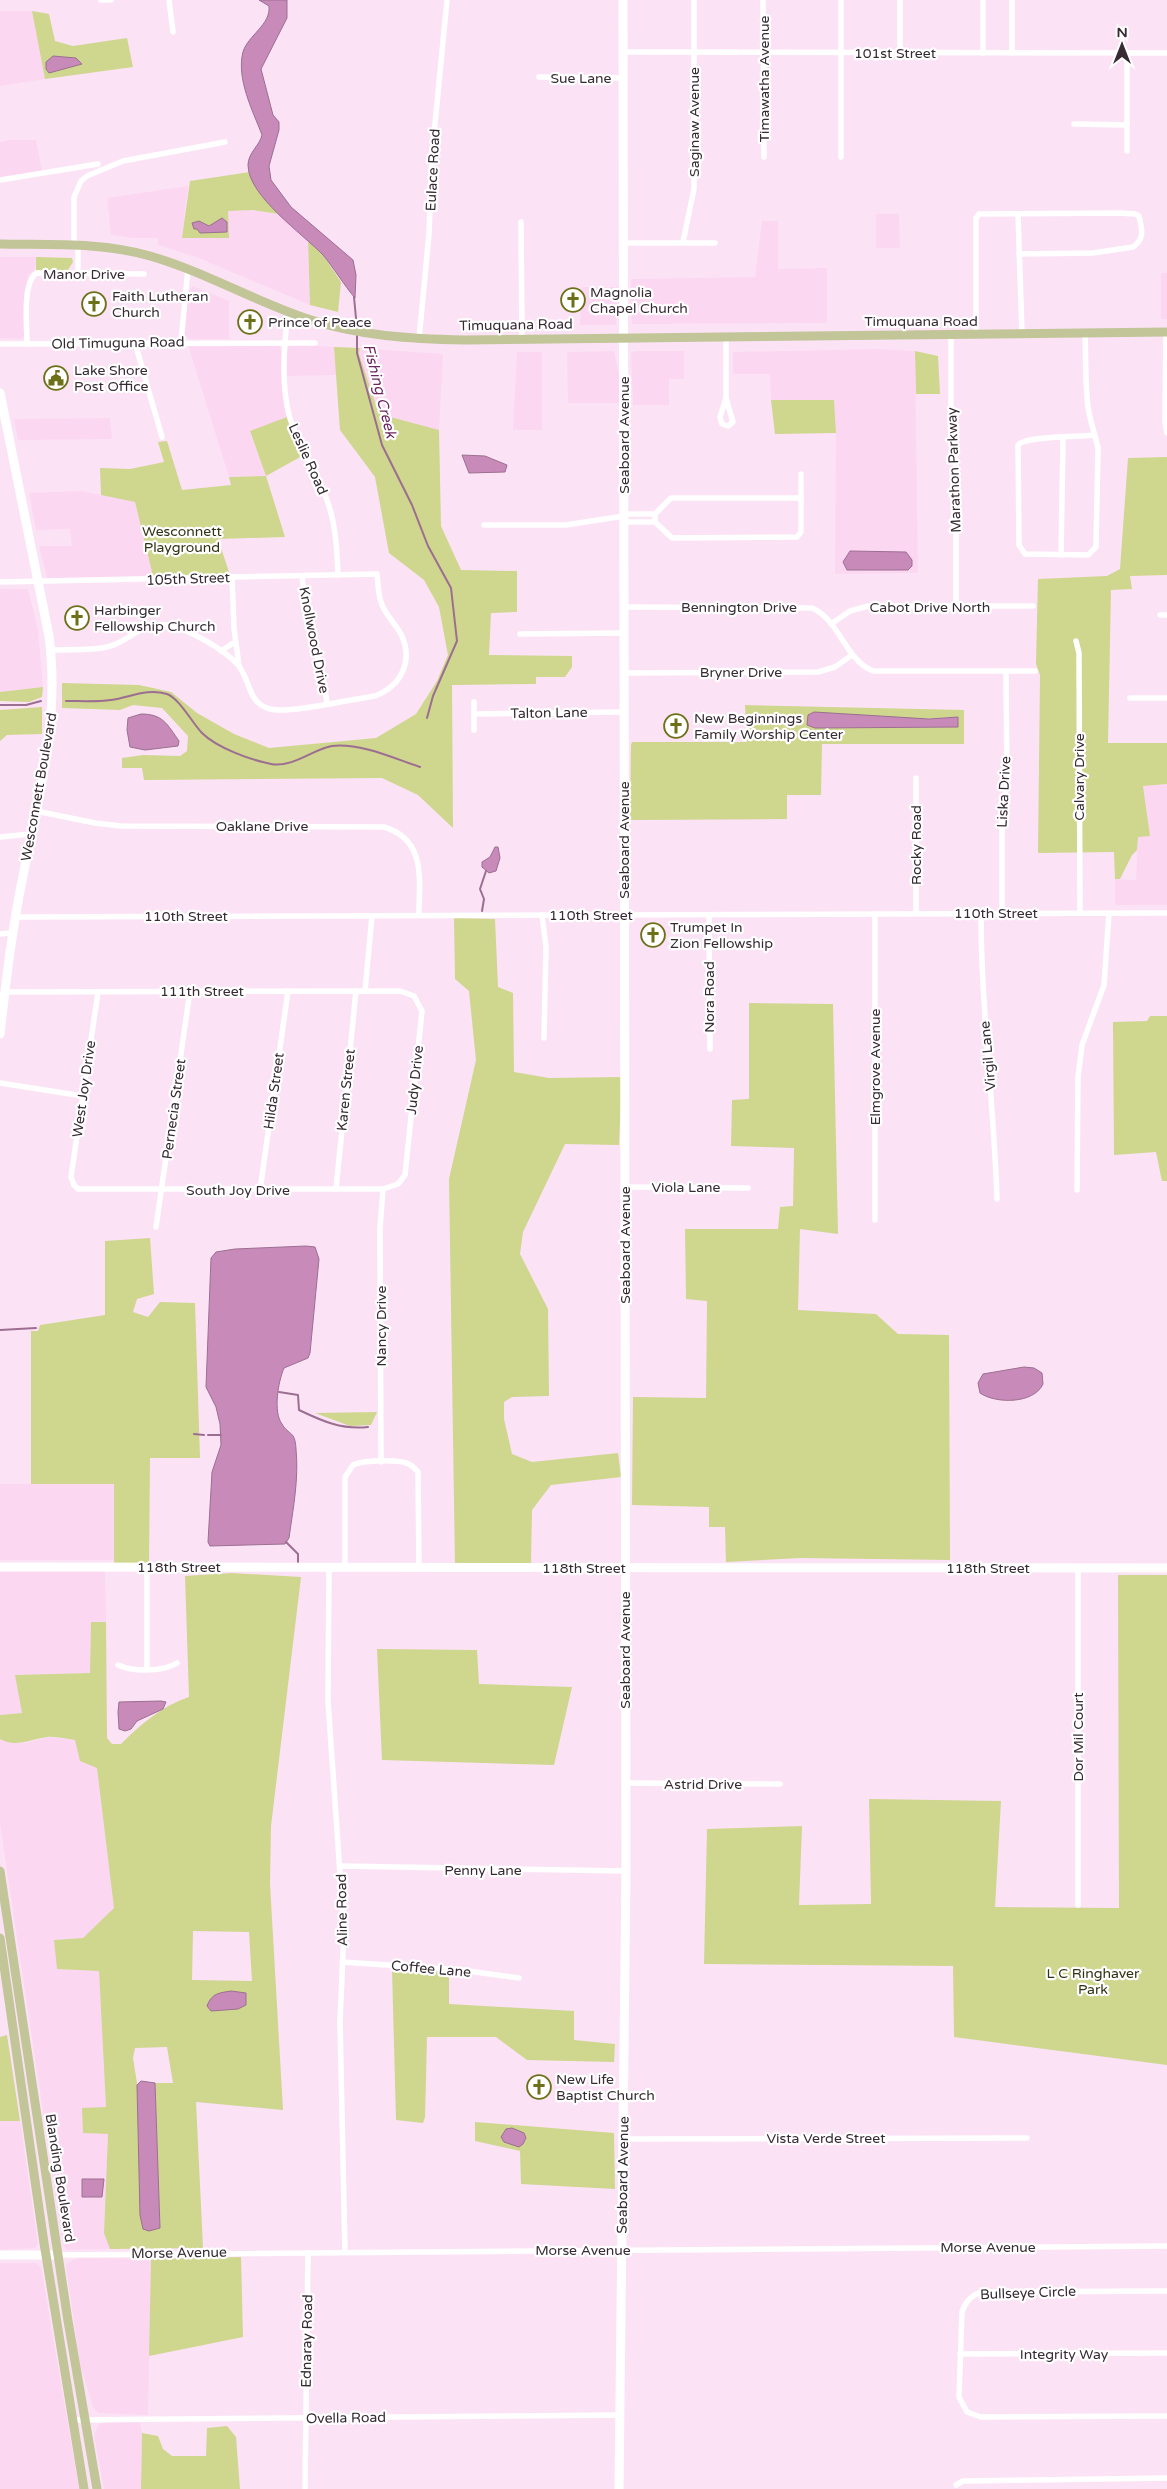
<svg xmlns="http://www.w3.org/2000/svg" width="1167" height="2489" font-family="'Varela Round',sans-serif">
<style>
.built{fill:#fcd7f2}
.green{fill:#cfd68d;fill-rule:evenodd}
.water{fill:#c88bb9;stroke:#9c6e91}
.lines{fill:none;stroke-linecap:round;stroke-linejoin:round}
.stream{stroke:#9c6e91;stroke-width:2}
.street{stroke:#fff;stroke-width:5.5}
.secondary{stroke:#fff;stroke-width:9}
.primary{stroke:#c1c598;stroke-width:9}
.labels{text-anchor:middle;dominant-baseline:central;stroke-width:4.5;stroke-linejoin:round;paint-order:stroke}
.street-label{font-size:14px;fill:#362b33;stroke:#fff}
.poi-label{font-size:14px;fill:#362b33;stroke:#fff;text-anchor:start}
.park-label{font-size:14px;fill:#303212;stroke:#fff}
.water-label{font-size:15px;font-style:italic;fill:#6e2661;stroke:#fff}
</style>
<rect width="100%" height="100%" fill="#fbe3f5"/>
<g class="built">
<polygon points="0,11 32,11 45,79 0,86"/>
<polygon points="9,140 36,140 42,171 0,178 0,142"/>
<polygon points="188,186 182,238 229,238 228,211 253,210 279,214 308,239 310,305 196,257 158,245 158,238 132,238 111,235 107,198"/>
<polygon points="876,214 899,214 900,248 876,248"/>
<polygon points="762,221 778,221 778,269 827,268 827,323 632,324 631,279 755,277"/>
<polygon points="0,257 36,257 35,270 28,275 24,294 24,336 22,339 0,338"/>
<rect x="1161" y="273" width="6" height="46"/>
<polygon points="193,286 229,301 229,339 190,339 184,334 188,292"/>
<polygon points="582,287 621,287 616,325 580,325"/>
<polygon points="290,344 334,347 337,375 287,376 287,348"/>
<polygon points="188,345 279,346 281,349 287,417 250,432 266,476 229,477"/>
<polygon points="360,348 443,354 439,430 379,414 359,354"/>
<polygon points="877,349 915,351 918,573 835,574 836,433 834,400 771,400 770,374 733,374 733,352"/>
<polygon points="614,351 621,385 621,403 568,403 567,352"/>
<polygon points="634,351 684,351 684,379 669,379 669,405 633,405 631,354"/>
<polygon points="517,352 542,352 542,430 513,430"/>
<polygon points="110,418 112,439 18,440 14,419"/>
<polygon points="81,491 135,502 153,576 47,578 39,546 72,546 70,529 36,530 29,493"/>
<polygon points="0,589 28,589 38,630 43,687 0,692"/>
<polygon points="1167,784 1167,905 1115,905 1115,879 1136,880 1138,837 1150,836 1143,786"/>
<rect x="0" y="1484" width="114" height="76"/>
<polygon points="0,1570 105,1570 106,1622 91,1622 90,1673 16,1675 22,1713 0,1715"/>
<polygon points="48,1737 75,1740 97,1768 114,1908 83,1938 55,1940 58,1969 99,1971 106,2108 83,2133 108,2134 104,2233 110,2249 67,2250 63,2245 0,1824 0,1739 4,1741 25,1743"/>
<polygon points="0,2121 20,2121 38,2244 35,2248 0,2250"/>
<polygon points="80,2258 151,2259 148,2415 98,2413 93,2407 80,2364 66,2266 70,2261"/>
<polygon points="0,2263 36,2263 41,2267 79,2489 0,2489"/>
<polygon points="108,2422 140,2422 142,2433 141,2489 104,2489 94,2435 99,2424"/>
</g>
<g class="green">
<polygon points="32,11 49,14 55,41 73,46 127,38 133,67 45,79"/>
<polygon points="250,172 260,192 279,214 253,210 228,211 229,238 182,238 190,181"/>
<polygon points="308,239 325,258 341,282 338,312 310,305"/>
<polygon points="36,257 72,258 73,262 68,270 36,270"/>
<polygon points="334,347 360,348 359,354 379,414 439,430 441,526 461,570 517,571 517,612 491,613 489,655 572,656 572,667 565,677 536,677 536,684 452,685 453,828 418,795 382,778 144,780 142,768 122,768 122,758 143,755 180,756 187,751 188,736 162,708 133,705 120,710 62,708 62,683 139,685 171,692 197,713 234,734 269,748 376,738 416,714 437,681 448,655 439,607 424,580 389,553 375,477 340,430"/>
<polygon points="915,351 938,356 940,394 916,394"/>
<polygon points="834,400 836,433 775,434 771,400"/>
<polygon points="287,417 302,456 266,476 285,537 218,539 230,575 153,576 135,502 101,495 100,468 130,469 164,462 158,442 167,441 182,490 231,485 229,477 266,476 250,431"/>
<polygon points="1167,457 1167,575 1130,576 1132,589 1111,590 1108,743 1167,743 1167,784 1143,786 1150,836 1138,837 1137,850 1132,855 1120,879 1115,879 1114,852 1038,853 1040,675 1036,664 1038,579 1107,576 1120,569 1128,458"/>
<polygon points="43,687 42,697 29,702 0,701 0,692"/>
<path d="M745,705l219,5v34h-142l-1,51h-34v24l-157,1 1,-75 1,-3h115zM957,717v10l-142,1 -8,-3z"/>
<polygon points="42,707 42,734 7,735 0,741 0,710"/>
<polygon points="454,918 495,919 498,987 513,993 514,1072 549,1078 622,1077 619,1145 565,1144 523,1232 520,1254 548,1309 549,1396 512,1397 504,1402 504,1419 512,1454 532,1462 618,1453 621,1477 551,1485 532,1510 531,1565 455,1566 449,1179 476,1060 469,991 455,979"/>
<polygon points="749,1003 833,1004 838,1234 800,1229 798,1310 876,1314 898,1334 949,1335 950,1560 800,1558 726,1562 725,1527 709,1527 709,1507 632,1505 633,1397 706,1398 707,1301 686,1299 685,1229 778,1229 780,1207 793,1206 794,1148 731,1146 732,1100 749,1099"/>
<polygon points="1150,1016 1167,1016 1167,1181 1162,1181 1156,1152 1114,1155 1113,1022 1147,1021"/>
<polygon points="150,1238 154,1294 137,1299 133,1312 148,1317 160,1302 195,1303 200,1458 150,1458 149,1564 114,1563 114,1484 31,1484 31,1331 38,1331 40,1325 105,1315 105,1241"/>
<polygon points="377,1412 371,1425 350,1426 315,1413"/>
<path d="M231,1573l70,4 -30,249 -1,58 13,226 -87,-8 7,146 -93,1 -6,-16 4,-99 -25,-1 -1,-25 24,-1 -7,-136 -42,-2 -3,-29 29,-2 31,-30 -17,-140 -17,-7 -5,-21c-9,-1 -20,-4 -28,-3 -16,2 -32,11 -47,2v-24l22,-2 -7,-38 75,-2 1,-51h15l1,116 5,6h9c20,-20 41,-38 68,-47l-4,-121zM193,1931l56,1 3,49 -60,-1zM167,2047l6,36h-18l5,145 -27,-170 2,-10z"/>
<polygon points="1118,1575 1167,1575 1167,2065 954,2037 953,1966 704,1964 707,1829 802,1826 799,1905 871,1904 869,1799 1001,1801 995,1907 1119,1908"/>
<polygon points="377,1649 477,1650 479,1684 572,1687 554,1765 382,1760"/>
<polygon points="392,1969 449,1972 449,2004 574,2011 574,2040 615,2044 614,2062 527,2060 496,2037 427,2037 425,2117 423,2123 396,2120"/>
<polygon points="7,2035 20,2121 0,2121 0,2037"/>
<polygon points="475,2122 614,2133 615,2189 521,2184 520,2151 475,2141"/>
<polygon points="241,2257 243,2337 149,2356 151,2259"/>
<polygon points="227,2426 236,2437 240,2489 141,2489 142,2433 158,2436 163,2449 172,2456 206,2456 207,2428"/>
</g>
<g class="water">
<path d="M259,0h28v18l-26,51 12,46 6,7v8l-10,36 2,14 20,27 62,53 3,15 -1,23c-11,-13 -22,-31 -32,-43 -20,-21 -75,-59 -75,-90 0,-12 12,-20 14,-30 -9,-24 -26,-56 -19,-83 5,-17 28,-27 26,-46z"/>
<polygon points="53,56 76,58 82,64 49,73 46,69 46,62"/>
<polygon points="222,218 227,222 227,232 200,233 197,229 194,229 192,223 199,221 209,226"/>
<polygon points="462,455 485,456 507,465 505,472 469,473"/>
<polygon points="850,551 906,552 912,560 912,566 908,570 847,570 843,562"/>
<polygon points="814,712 929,719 958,717 958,727 815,728 807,725 808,715"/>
<path d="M141,714c22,0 26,10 38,27l-1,5 -33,4 -15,-3 -3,-17 1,-12z"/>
<polygon points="495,847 498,847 500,858 496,871 489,873 482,867 482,862 490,857"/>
<path d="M306,1246l9,1 4,12 -9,94 -2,5 -24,10c-6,14 -11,44 -2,56 7,12 13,6 14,25 3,30 -3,60 -7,89l-4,6 -75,2 -2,-4 4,-70 9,-27 -1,-21 -4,-17 -10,-20 5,-129 5,-6 19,-3z"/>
<path d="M1024,1367l10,1 8,5 1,11c-9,20 -47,20 -63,9l-2,-10 5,-9z"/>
<polygon points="161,1701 166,1702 163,1709 137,1721 131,1729 125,1731 119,1729 118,1712 119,1702"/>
<path d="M231,1991l15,2v12l-8,4 -27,2 -4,-5c5,-13 12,-13 24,-15z"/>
<polygon points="141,2081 155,2083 160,2228 149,2231 143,2229 140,2215 137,2085"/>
<polygon points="512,2128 524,2133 526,2138 523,2144 519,2147 504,2142 501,2137 506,2129"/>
<polygon points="82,2179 104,2179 102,2197 82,2197"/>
</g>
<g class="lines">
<g class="stream">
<polyline points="354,297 357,329"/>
<polyline points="357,334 357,353 382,445 412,505 428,546 451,588 457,641 433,696 427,718"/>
<path d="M66,701c14,0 31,1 45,-1 20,-3 36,-12 56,-6 12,4 26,30 35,39 15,15 49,27 69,31 22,4 42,-15 61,-18 29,-3 61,12 88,21"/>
<polyline points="0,705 26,705 41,701"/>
<polyline points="482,911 484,899 480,889 486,871"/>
<polyline points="0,1330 36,1328"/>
<path d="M279,1392l19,3 1,15c23,11 43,20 69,17"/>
<polyline points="194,1434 204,1435"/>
<polyline points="208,1435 221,1435"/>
<polyline points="286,1542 298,1554 298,1562"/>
</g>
<g class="street">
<polyline points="101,0 111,0"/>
<polyline points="169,0 173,32"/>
<polyline points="763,0 764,157"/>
<polyline points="841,0 841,157"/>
<polyline points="983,0 983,53"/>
<polyline points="624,52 1167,53"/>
<polyline points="900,53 900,0"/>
<polyline points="1012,53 1012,0"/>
<polyline points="539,77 623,78"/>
<polyline points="1074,124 1127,125"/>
<polyline points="1127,151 1127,53"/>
<polyline points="0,180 98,164"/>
<polyline points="1018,214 1022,334"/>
<polyline points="521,222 522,339"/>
<polyline points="683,242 694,189 694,0"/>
<polyline points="624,243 715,243"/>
<polyline points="74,245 74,197 81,181 87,176 123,161 225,142"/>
<polyline points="78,273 78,245"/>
<path d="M288,312c-4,33 -7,71 1,103 9,32 29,58 39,88 8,23 9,48 10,72"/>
<polyline points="1166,332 1165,422 1167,433"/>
<path d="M1085,333c1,24 0,49 3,74 2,14 7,27 10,41l-2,99 -8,8 -63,-1 -6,-9 -1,-100c7,-9 61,-8 77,-10"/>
<polyline points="951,334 951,431 956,466 956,606"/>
<path d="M976,334v-116l3,-4 140,-1 16,1 4,2c3,13 6,23 -6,31l-40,6 -74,1"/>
<polyline points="726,337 726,398 720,417 722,424 728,426 733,422 726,398"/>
<polyline points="419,339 429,234 432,155 447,0"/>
<polyline points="181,342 188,268"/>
<polyline points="135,343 162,437"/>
<polyline points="0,344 315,343"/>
<path d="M27,344c0,-17 -5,-59 9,-71l108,1"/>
<polyline points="624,514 655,514 671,498 801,498"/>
<polyline points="655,514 655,522 672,538 797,537 801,532 801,474"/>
<polyline points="624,522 655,522"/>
<polyline points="484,525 566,525 624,516"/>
<polyline points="1061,555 1063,438"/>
<path d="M302,576c4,43 19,84 25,127"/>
<polyline points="232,577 234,628 239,666"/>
<path d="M0,582l377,-8c1,10 1,21 5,31 5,11 13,19 19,29 13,27 0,52 -26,62 -22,3 -87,18 -105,13 -23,-6 -19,-29 -32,-44 -14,-16 -51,-37 -72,-40 -24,-4 -37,17 -59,22 -18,4 -38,2 -56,3"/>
<path d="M624,607l188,1c28,12 32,51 61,63h162"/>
<polyline points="1160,615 1167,615"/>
<polyline points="831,624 850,611 868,606 1033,606"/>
<polyline points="520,634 624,633"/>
<polyline points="1076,641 1079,653 1080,913"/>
<polyline points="221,651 235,642"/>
<polyline points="624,673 818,672 835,667 852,655"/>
<polyline points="1130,698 1167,698"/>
<polyline points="474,702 474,730"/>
<polyline points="474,714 624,712"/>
<polyline points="916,778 916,913"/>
<path d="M36,811l59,12 26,3 263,1c43,13 35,53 35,88"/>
<polyline points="0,837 31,834"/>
<path d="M981,913c0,96 13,190 16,286"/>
<polyline points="1002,913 1002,813 1007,784 1006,671"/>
<polyline points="542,915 546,947 544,1038"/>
<polyline points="709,915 710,1049"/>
<polyline points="15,917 1167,913"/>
<polyline points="0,934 12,933"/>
<polyline points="365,991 372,916"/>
<polyline points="5,992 400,991 414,996 422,1011 405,1175 398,1184 383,1189 78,1189 74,1185 71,1177 98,992"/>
<polyline points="0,1083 83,1096"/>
<polyline points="625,1187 748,1188"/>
<polyline points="336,1189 356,991"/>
<polyline points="260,1190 288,991"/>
<polyline points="1077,1190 1078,1077 1082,1045 1104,985 1109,913"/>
<polyline points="875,1220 875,914"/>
<polyline points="156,1227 190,991"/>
<polyline points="381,1462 380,1228 383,1189"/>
<polyline points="329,1568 328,1701 344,1931 340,2021 345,2252"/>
<path d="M345,1568v-91l8,-12c10,-5 47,-6 56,-1 4,2 6,5 9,8l1,96"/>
<path d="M118,1665c15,7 45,7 59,-2"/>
<polyline points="147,1668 147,1567"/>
<polyline points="626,1783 780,1784"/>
<polyline points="341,1866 626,1871"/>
<polyline points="1078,1905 1078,1569"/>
<polyline points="342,1962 461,1970 519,1978"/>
<polyline points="624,2139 1027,2138"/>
<polyline points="58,2255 1167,2246"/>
<path d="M1167,2291l-184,1c-12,3 -17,9 -21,20l-3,85 8,15 14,5 186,-1"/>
<polyline points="960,2354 1167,2353"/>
<polyline points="73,2420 620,2415"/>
<polyline points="956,2485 963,2481 1167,2478"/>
<polyline points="305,2489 308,2253"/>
</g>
<g class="secondary">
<path d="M0,393l49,243c11,85 -10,158 -26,240 -11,53 -17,105 -23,158"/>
<polyline points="0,1567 1167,1568"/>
<polyline points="0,2255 58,2255"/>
<polyline points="619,2489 626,1871 623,0"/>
</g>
<g class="primary">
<path d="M0,244c50,1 102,-2 150,12 55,16 104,45 158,63 51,17 103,20 157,21l702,-8"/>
<polyline points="0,1871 68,2321 97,2489"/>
<polyline points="0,1938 44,2243 84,2489"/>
</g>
</g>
<defs>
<g id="church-ring" transform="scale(1.25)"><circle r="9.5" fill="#fff" stroke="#6c7117" stroke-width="1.5"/><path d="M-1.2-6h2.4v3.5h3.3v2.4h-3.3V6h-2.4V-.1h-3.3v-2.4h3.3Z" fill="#6c7117"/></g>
<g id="civic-ring" transform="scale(1.25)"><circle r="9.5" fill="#fff" stroke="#6c7117" stroke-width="1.5"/><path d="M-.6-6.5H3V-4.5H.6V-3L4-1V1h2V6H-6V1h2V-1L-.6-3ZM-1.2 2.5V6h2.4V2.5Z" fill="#6c7117"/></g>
</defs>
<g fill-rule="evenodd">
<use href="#church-ring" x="573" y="300"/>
<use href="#church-ring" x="94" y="304"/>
<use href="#church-ring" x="250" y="322"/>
<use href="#civic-ring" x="56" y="378"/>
<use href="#church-ring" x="77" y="618"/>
<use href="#church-ring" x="676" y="726"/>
<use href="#church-ring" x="653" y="935"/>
<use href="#church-ring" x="539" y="2087"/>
</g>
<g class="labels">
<g class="street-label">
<text x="895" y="53">101st Street</text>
<text x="581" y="78">Sue Lane</text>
<text transform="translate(764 79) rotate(-90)">Timawatha Avenue</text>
<text transform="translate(694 122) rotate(-90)">Saginaw Avenue</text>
<text transform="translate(433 170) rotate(-87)">Eulace Road</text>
<text x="84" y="274">Manor Drive</text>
<text x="921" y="321">Timuquana Road</text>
<text transform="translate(516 325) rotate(-1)">Timuquana Road</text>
<text transform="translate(118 343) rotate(-1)">Old Timuguna Road</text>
<text transform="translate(624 435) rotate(-90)">Seaboard Avenue</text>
<text transform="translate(308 459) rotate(66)">Leslie Road</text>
<text transform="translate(954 470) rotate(-92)">Marathon Parkway</text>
<text transform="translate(188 579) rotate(-2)">105th Street</text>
<text x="739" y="607">Bennington Drive</text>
<text x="930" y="607">Cabot Drive North</text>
<text transform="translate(314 640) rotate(79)">Knollwood Drive</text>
<text x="741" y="672">Bryner Drive</text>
<text transform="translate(549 713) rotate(-1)">Talton Lane</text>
<text transform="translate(1079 777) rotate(-90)">Calvary Drive</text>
<text transform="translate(39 787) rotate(-80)">Wesconnett Boulevard</text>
<text transform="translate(1004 792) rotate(-87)">Liska Drive</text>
<text x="262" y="826">Oaklane Drive</text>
<text transform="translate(624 840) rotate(-90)">Seaboard Avenue</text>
<text transform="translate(916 845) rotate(-90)">Rocky Road</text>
<text x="996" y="913">110th Street</text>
<text x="591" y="915">110th Street</text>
<text x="186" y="916">110th Street</text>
<text x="202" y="991">111th Street</text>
<text transform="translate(709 997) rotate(-90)">Nora Road</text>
<text transform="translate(988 1056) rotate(-95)">Virgil Lane</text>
<text transform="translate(875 1067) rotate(-90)">Elmgrove Avenue</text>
<text transform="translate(415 1080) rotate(-84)">Judy Drive</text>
<text transform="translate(84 1089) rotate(-82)">West Joy Drive</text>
<text transform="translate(346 1090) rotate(-84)">Karen Street</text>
<text transform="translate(274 1091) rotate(-82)">Hilda Street</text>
<text transform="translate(174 1109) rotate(-82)">Pernecia Street</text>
<text x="686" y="1187">Viola Lane</text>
<text x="238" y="1190">South Joy Drive</text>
<text transform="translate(625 1245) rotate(-90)">Seaboard Avenue</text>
<text transform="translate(381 1326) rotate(-90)">Nancy Drive</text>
<text x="179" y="1567">118th Street</text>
<text x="584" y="1568">118th Street</text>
<text x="988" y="1568">118th Street</text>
<text transform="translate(625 1650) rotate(-90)">Seaboard Avenue</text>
<text transform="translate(1078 1737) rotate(-90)">Dor Mil Court</text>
<text x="703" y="1784">Astrid Drive</text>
<text x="483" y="1870">Penny Lane</text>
<text transform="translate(342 1910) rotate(-91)">Aline Road</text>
<text transform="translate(431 1969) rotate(5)">Coffee Lane</text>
<text x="826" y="2138">Vista Verde Street</text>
<text transform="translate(623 2175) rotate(-89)">Seaboard Avenue</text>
<text transform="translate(60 2178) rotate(81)">Blanding Boulevard</text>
<text x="988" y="2247">Morse Avenue</text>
<text x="583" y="2250">Morse Avenue</text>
<text transform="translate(179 2253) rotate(-1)">Morse Avenue</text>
<text transform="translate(1028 2293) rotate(-2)">Bullseye Circle</text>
<text transform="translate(307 2341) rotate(-89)">Ednaray Road</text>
<text x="1064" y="2354">Integrity Way</text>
<text transform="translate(346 2418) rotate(-1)">Ovella Road</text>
</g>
<g class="poi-label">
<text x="590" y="292">Magnolia<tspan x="590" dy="16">Chapel Church</tspan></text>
<text x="112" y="296">Faith Lutheran<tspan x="112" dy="16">Church</tspan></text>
<text x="268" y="322">Prince of Peace</text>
<text x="74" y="370">Lake Shore<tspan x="74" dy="16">Post Office</tspan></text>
<text x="94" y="610">Harbinger<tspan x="94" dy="16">Fellowship Church</tspan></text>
<text x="694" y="718">New Beginnings<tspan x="694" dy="16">Family Worship Center</tspan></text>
<text x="670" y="927">Trumpet In<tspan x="670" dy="16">Zion Fellowship</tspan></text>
<text x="556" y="2079">New Life<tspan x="556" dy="16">Baptist Church</tspan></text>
</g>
<g class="park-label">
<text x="182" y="531">Wesconnett<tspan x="182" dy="16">Playground</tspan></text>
<text x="1093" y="1973">L C Ringhaver<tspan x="1093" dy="16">Park</tspan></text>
</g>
<g class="water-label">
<text transform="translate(380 391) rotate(76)">Fishing Creek</text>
</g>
</g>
<g transform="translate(1122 45)" stroke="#ffffff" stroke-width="4" paint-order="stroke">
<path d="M0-4L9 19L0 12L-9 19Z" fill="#362b33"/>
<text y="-8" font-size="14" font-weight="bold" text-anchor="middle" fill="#362b33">N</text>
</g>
</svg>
